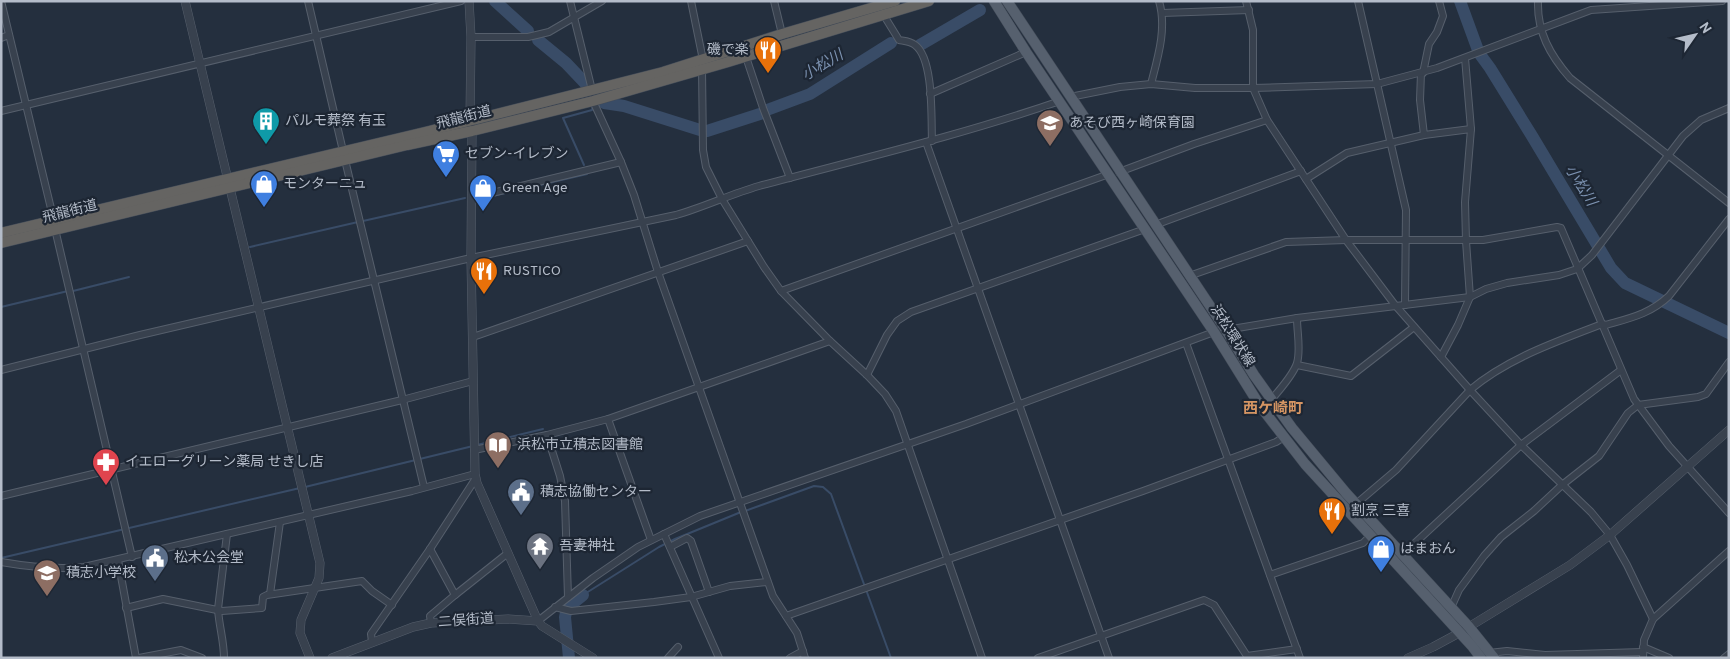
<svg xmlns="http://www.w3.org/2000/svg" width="1730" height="659" font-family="Overpass,'Noto Sans JP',sans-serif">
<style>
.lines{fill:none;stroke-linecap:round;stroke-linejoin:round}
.stream{stroke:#394c67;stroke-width:2}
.river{stroke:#394c67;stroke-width:12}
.minor-casing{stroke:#565f6c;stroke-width:8}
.tertiary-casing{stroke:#565f6c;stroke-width:9}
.primary-casing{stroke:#414a57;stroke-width:11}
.trunk-casing{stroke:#434c59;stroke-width:11}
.minor{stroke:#38414e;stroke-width:6}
.tertiary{stroke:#38414e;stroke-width:8}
.primary{stroke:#56606e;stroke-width:10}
.trunk{stroke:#656462;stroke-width:10}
.labels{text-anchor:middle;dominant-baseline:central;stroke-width:4.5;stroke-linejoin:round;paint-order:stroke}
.poi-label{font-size:14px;fill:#b4bcc9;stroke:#1d2633;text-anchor:start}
.street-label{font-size:14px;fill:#b4bcc9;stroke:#1d2633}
.water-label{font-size:15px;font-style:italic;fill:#7c92b1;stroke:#1d2633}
.neighbourhood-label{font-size:15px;font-weight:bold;fill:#d59563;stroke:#1d2633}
</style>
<rect width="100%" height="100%" fill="#242f3e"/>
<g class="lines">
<g class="stream">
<polyline points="584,165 563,118 592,110 593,105"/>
<polyline points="480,199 587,174"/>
<polyline points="363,221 465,198"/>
<polyline points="250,247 358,222"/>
<polyline points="73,291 129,277"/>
<polyline points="1,307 68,291"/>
<polyline points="477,445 543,429"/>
<polyline points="305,487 473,446"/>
<polyline points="745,511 814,486 823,487 831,494 891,658"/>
<polyline points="1,558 300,488"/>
<polyline points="583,595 659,547 675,539 741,512"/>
</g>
<g class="river">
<polyline points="495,1 528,31"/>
<polyline points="1460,1 1479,53 1490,68 1532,136 1611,268 1625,283 1729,333"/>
<polyline points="538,40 566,63 585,83"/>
<polyline points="920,45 980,10"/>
<polyline points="604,103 624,106 700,130"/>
<polyline points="767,110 810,94 891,43"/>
<polyline points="707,131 763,113"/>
<polyline points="569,658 565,617 567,608 583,595"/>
</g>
<g class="minor-casing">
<g id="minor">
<polyline points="1,1 54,221"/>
<polyline points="308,1 343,151"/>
<polyline points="570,1 592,90"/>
<polyline points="691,1 703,60"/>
<polyline points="774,1 782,34"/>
<polyline points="1246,1 1253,30 1253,88 1267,120 1346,240 1395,305 1470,390 1521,445 1591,512 1610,535 1627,565 1653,619 1644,640 1643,658"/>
<polyline points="1358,1 1406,210 1405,305"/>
<path d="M1538,1c-1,31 12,54 32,77l159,125"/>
<polyline points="1162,13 1249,10"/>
<path d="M883,14l16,26c6,1 11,1 16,5 19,14 16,73 17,96"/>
<polyline points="471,37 528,37 549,32 602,1"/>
<polyline points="1,38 9,35"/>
<polyline points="746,57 763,108 790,178"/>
<polyline points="1465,58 1471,129"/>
<polyline points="702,69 703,150 706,167 722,199 764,267 781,291 830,341 867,375 885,394 896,411 982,658"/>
<polyline points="1421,73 1420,100 1424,135 1471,129 1465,202 1466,241 1470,297 1458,325 1441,357"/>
<polyline points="1423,73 1429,44 1437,32 1443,16 1439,1"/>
<path d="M1151,84c7,-27 16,-56 8,-83"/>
<polyline points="930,94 1026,52"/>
<polyline points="1070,97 1120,87 1151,84 1195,88 1253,88 1377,84 1437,68 1591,10 1722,1"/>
<polyline points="593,101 621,162 634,195 658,272 773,596 797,633 805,658"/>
<polyline points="1,111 461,1"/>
<polyline points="926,142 1109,658"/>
<polyline points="345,160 424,487"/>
<polyline points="1119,172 1194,144 1267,120"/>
<polyline points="1306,179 1347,153 1424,135"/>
<polyline points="471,198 621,162"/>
<polyline points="1155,225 1301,171"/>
<polyline points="55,229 132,557"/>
<polyline points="1189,276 1286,242 1346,240 1483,240 1557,227 1561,228 1634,399 1669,446 1729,513"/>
<polyline points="781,291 1109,174"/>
<polyline points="473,337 748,241"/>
<polyline points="1186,343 1300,658"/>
<polyline points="1297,365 1351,376 1414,327"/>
<path d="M1,370l139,-35 331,-77 205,-43c28,-8 55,-21 83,-29 101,-27 203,-51 301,-85"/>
<polyline points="867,375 887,335 897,321 911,312 1145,229"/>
<path d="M1271,400c7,-8 23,-27 26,-37 4,-14 0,-30 0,-45"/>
<polyline points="608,419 651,540"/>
<polyline points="547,435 560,476 565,501 568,597"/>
<polyline points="474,450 547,435 608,419 830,341"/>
<polyline points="1,496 402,400 473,381"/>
<path d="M1356,504l40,-34 74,-80c38,-32 86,-48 132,-66l4,1c24,-7 44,-11 63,-29l60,-77"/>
<polyline points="664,534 719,658"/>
<polyline points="670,547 687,538 691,541 709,592"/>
<polyline points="430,549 455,595 430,616 431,623"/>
<polyline points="1403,554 1521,445 1621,370"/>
<polyline points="118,560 136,658"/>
<path d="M1,562c29,5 55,8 83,5l328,-76 63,-17"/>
<polyline points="1270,575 1363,543 1370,536"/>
<polyline points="270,594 280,522"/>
<polyline points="455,595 508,553"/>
<polyline points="555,607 571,611 654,602 691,597 730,586 767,582"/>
<polyline points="126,608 163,599 222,611 262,608 263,597 267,595 362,581 372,591 392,605"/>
<polyline points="1451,608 1459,590 1484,556 1501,537 1534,511 1562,485 1599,456 1628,413 1638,405 1698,397 1706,394 1729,362"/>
<polyline points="786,616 1143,491 1276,442 1284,437"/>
<polyline points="1653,619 1729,551"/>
<polyline points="538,621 593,578 638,547 700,516 966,424 1214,332 1297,318 1470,297 1486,289 1507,283 1559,275 1577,269 1592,255 1683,136 1701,120 1729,108"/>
<polyline points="372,642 371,634 430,549 476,478"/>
<polyline points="1643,647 1669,658"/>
<polyline points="1489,653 1507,651 1545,655 1642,652"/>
<polyline points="139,658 181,650 202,658"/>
<path d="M224,658c0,-17 -5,-32 -6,-49l9,-75"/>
<polyline points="668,658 678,647"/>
<polyline points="790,658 803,651"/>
<polyline points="1038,658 1204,600 1214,605 1247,656 1297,649"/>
<polyline points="1724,658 1729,654"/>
</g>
</g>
<g class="tertiary-casing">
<g id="tertiary">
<polyline points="185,1 320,563 319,578 301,620 300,633 310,658"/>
<polyline points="469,1 471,37 470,121 472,131 471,258 475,474 477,483 538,621"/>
<polyline points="332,658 413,627 431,623 508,619 538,621 542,626 593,658"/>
<polyline points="1408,658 1433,647 1459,633 1570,565 1610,535 1729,430"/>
</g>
</g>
<g class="primary-casing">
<g id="primary">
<polyline points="994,1 1026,52 1214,332 1260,406 1305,464 1472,646 1481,658"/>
<polyline points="1007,1 1226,330 1254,375 1292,428 1346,493 1469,627 1494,658"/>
</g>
</g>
<g class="trunk-casing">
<g id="trunk">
<polyline points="1,233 425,132 592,90 663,72 782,34 895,1"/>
<polyline points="1,243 407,145 472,131 593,101 728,62 929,1"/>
</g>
</g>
<use href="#minor" class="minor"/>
<use href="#tertiary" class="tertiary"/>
<use href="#primary" class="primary"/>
<use href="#trunk" class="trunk"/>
</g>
<defs>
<g id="restaurant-pin" transform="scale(1.4375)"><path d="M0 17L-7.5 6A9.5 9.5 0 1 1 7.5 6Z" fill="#e8710a" stroke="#1d2633"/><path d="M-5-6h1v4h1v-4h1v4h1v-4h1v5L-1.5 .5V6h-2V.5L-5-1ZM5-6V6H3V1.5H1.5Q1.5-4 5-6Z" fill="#fff"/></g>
<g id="building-pin" transform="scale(1.4375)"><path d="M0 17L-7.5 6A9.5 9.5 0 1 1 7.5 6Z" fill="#0f9aa8" stroke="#1d2633"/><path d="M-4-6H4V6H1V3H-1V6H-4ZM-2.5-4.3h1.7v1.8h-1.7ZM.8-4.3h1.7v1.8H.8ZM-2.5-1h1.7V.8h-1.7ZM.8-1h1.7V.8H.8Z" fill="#fff"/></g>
<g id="school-pin" transform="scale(1.4375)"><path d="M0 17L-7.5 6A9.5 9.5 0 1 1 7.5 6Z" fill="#8d6e63" stroke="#1d2633"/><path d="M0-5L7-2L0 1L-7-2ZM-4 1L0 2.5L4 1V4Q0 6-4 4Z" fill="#fff"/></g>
<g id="supermarket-pin" transform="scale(1.4375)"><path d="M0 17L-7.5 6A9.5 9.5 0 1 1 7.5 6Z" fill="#3f7fe0" stroke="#1d2633"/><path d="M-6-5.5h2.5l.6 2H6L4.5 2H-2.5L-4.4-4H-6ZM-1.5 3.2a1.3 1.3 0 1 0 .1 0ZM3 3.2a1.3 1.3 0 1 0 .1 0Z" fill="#fff"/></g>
<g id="shop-pin" transform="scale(1.4375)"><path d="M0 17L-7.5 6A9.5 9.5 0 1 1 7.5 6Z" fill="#3f7fe0" stroke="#1d2633"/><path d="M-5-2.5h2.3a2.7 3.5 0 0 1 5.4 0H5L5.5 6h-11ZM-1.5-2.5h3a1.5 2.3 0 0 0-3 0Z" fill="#fff"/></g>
<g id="library-pin" transform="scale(1.4375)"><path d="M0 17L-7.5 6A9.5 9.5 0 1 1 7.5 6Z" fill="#8d6e63" stroke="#1d2633"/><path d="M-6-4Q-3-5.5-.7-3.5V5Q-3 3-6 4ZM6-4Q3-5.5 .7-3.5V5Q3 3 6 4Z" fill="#fff"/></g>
<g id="pharmacy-pin" transform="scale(1.4375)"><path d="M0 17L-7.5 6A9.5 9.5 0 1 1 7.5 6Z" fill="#e0444e" stroke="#1d2633"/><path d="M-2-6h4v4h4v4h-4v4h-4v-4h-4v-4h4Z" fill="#fff"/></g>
<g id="civic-pin" transform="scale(1.4375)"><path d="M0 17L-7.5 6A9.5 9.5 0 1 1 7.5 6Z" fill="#5c6f8a" stroke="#1d2633"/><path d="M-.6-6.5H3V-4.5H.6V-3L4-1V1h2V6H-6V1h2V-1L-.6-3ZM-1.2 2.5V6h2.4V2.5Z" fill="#fff"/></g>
<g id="temple-pin" transform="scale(1.4375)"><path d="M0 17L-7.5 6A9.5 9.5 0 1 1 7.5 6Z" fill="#6b7280" stroke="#1d2633"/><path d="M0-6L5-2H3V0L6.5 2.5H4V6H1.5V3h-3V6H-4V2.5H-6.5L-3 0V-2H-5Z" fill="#fff"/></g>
</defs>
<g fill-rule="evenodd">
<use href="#restaurant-pin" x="768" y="50"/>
<use href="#building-pin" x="266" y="121"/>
<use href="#school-pin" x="1050" y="123"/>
<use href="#supermarket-pin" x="446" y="154"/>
<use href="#shop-pin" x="264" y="184"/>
<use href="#shop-pin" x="483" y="188"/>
<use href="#restaurant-pin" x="484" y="271"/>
<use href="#library-pin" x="498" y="445"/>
<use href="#pharmacy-pin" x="106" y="462"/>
<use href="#civic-pin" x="521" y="492"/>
<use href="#restaurant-pin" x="1332" y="511"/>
<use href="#temple-pin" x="540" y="546"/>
<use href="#shop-pin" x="1381" y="549"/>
<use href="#civic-pin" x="155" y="558"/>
<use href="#school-pin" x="47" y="573"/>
</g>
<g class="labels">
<g class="poi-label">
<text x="749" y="50" text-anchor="end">磯で楽</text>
<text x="285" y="121">パルモ葬祭 有玉</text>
<text x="1069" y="123">あそび西ヶ崎保育園</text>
<text x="465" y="154">セブン-イレブン</text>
<text x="283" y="184">モンターニュ</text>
<text x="502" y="188">Green Age</text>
<text x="503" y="271">RUSTICO</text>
<text x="517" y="445">浜松市立積志図書館</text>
<text x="125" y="462">イエローグリーン薬局 せきし店</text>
<text x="540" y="492">積志協働センター</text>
<text x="1351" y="511">割烹 三喜</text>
<text x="559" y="546">吾妻神社</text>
<text x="1400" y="549">はまおん</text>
<text x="174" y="558">松木公会堂</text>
<text x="66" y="573">積志小学校</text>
</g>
<g class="street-label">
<text transform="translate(464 118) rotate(-14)">飛龍街道</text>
<text transform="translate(70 212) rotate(-14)">飛龍街道</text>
<text transform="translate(1232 336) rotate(58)">浜松環状線</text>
<text transform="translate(466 621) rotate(-4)">二俣街道</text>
</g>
<g class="water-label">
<text transform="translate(823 66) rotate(-31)">小松川</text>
<text transform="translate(1580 186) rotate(58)">小松川</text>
</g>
<g class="neighbourhood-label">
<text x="1273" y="409">西ケ崎町</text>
</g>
</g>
<rect width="1730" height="659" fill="none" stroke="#b4bcc9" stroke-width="5"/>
<g transform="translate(1695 35) rotate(56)" stroke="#1d2633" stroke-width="4" paint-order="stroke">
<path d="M0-4L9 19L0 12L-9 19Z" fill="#b4bcc9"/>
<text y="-8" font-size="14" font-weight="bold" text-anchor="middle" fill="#b4bcc9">N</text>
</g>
</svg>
